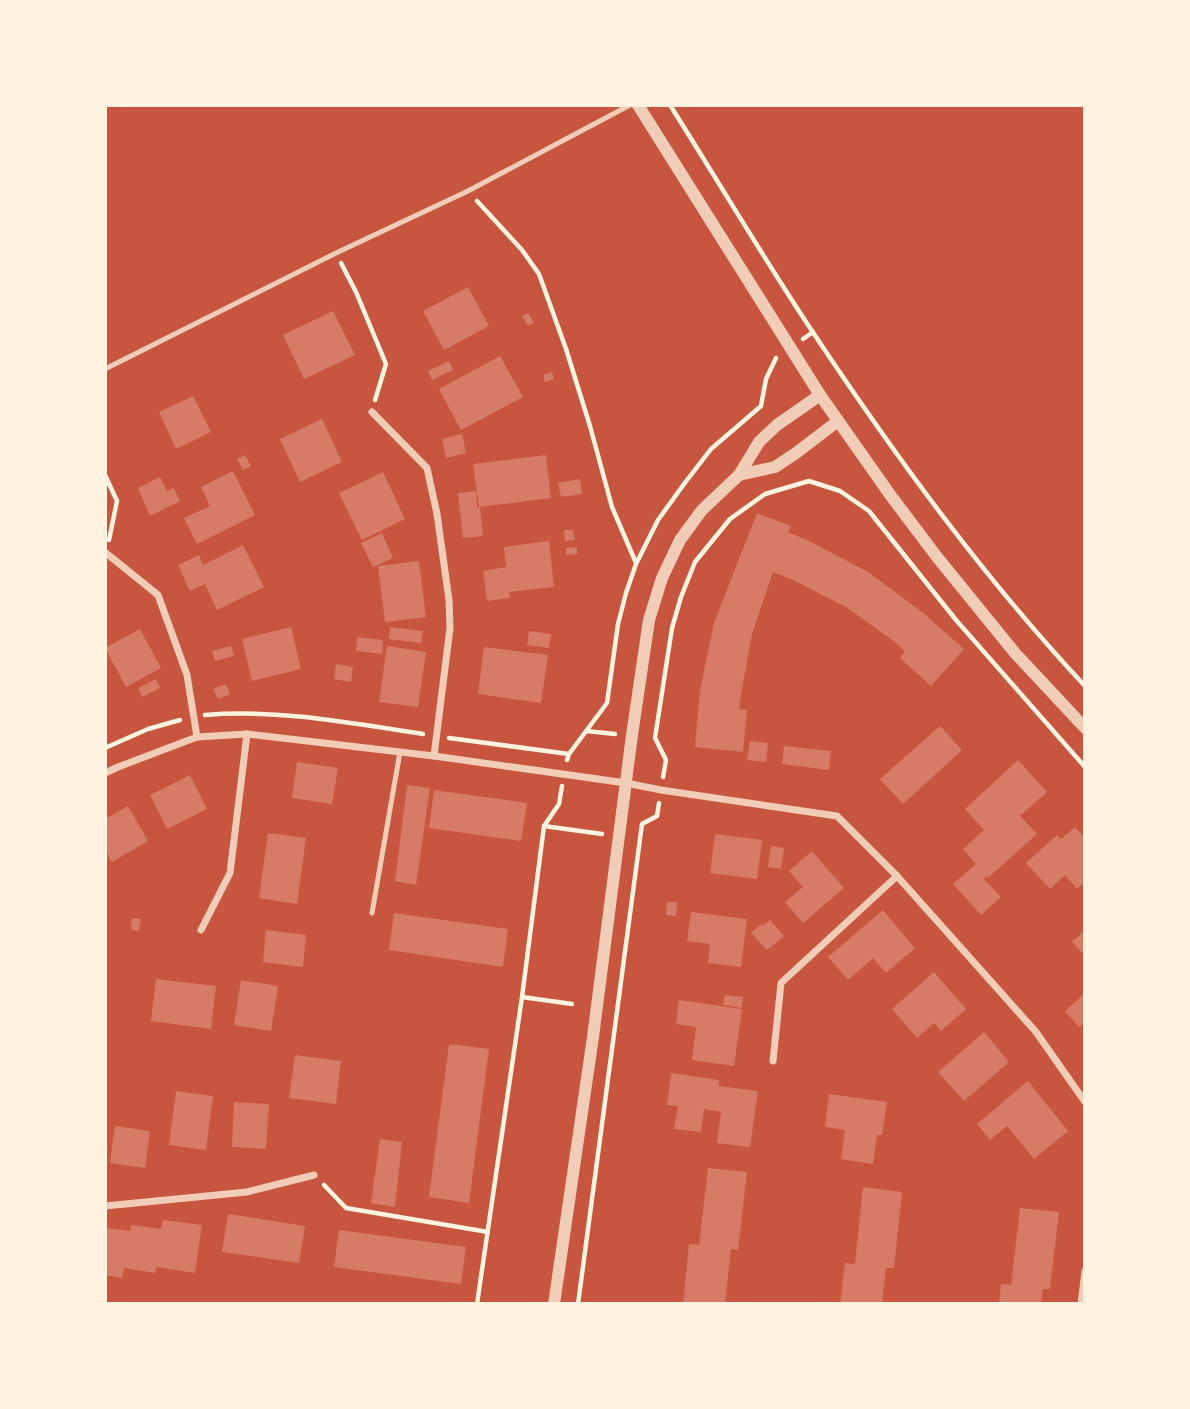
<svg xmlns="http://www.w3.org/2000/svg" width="1190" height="1409" font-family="'Asap Condensed',sans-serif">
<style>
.building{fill:#d67c66}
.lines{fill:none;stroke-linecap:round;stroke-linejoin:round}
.path{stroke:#fff3e0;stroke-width:4.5}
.service{stroke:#f1ccb7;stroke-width:5}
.minor{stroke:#f1ccb7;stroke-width:7}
.tertiary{stroke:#f1ccb7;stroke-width:12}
</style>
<rect width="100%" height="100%" fill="#c8553d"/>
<g class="building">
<polygon points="468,287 489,326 444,350 423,311"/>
<polygon points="333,311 355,355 304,379 283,335"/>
<polygon points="528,313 534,323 528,326 522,316"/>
<polygon points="500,356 523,397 461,430 439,389"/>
<polygon points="449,361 453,370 432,380 428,371"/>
<polygon points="552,372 554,379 545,382 543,375"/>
<polygon points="193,396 211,432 176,449 159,412"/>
<polygon points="322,419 342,462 300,482 280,439"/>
<polygon points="462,434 466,453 446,458 442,439"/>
<polygon points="245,455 251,466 243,470 237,459"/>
<polygon points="546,455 551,498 479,507 473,464"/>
<polygon points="233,471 255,515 197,544 184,518 210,506 201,487"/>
<polygon points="383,472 405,519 362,540 339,493"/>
<polygon points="160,477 167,491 174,488 180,501 150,516 138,488"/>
<polygon points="580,479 582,494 561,497 558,483"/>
<polygon points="476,491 477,507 480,507 483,536 463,538 458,493"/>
<polygon points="757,513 791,526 788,532 809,541 868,572 922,612 964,649 931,686 900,658 905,651 895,642 846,607 793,580 773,572 752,634 741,694 739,709 747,710 743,752 695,747 700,690 714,623"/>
<polygon points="564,530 573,530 575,540 565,541"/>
<polygon points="382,533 393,558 373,567 361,543"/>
<polygon points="549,541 554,587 509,592 510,598 487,601 483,571 506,567 504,547"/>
<polygon points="243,545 264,587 217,610 205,584 190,591 178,565 199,555 203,565"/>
<polygon points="577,547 577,554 566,555 566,548"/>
<polygon points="419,561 426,617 385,622 378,566"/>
<polygon points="291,627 301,669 252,681 242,639"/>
<polygon points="390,627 423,631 421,643 389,639"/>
<polygon points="140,629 161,668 126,687 105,648"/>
<polygon points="529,631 551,634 549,648 527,645"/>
<polygon points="357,637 383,640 382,654 356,651"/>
<polygon points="231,646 234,656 215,661 212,651"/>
<polygon points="387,646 426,652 418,707 379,702"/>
<polygon points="484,647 548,655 541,703 478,694"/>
<polygon points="336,664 353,667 351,682 334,679"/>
<polygon points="156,679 160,688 142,697 138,688"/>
<polygon points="226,684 230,694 218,699 213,689"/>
<polygon points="940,726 962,750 903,804 880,779"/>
<polygon points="750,741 768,743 766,762 747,760"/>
<polygon points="784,746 831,751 829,770 782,764"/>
<polygon points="1018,760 1047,792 1020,816 1037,834 988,878 987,876 984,879 1001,897 981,915 953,884 976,864 963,849 984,830 965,809"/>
<polygon points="297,762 338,768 332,804 292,798"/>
<polygon points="190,775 207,809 167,829 150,795"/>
<polygon points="407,785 430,788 416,885 395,881"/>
<polygon points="434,790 527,803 521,841 429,828"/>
<polygon points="128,806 148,841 112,862 105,850 105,819"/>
<polygon points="1075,827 1085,838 1085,882 1077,889 1065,875 1050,889 1026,863 1057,835 1061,839"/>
<polygon points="268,833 306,838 297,904 259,898"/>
<polygon points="715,834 762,840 757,879 710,873"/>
<polygon points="771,846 784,848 781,869 768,867"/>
<polygon points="812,851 844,888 803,923 785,902 803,887 789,871"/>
<polygon points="667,902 677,902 676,916 666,915"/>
<polygon points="883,910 915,948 886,973 873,958 848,980 828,957"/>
<polygon points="691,912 747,919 741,967 708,963 710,944 687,941"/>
<polygon points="394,913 508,929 503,967 389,950"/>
<polygon points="132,918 141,919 139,931 131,930"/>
<polygon points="770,920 784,936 767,950 751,933 761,924 762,926"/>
<polygon points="266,930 306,935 303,967 263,962"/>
<polygon points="1085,930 1085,956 1072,942"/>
<polygon points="934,972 966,1009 941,1031 934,1023 917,1038 892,1009"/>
<polygon points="156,979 216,986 211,1029 151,1021"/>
<polygon points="241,980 278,986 271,1031 234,1025"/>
<polygon points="1085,993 1085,1022 1079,1027 1065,1011"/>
<polygon points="725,995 743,997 742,1008 723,1005"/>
<polygon points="679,1000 742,1009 734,1066 692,1060 696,1027 676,1024"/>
<polygon points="984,1032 1009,1062 964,1101 938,1072"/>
<polygon points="449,1044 489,1049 469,1203 429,1197"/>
<polygon points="295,1055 341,1061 336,1104 289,1098"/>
<polygon points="671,1073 719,1080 719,1086 758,1091 750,1147 717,1143 721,1112 704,1109 701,1132 674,1129 678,1106 667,1105"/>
<polygon points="1028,1081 1068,1131 1034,1159 1007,1126 990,1140 977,1124"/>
<polygon points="176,1091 213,1096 206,1150 169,1145"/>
<polygon points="829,1094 887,1102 882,1135 877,1135 873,1164 841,1159 845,1130 825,1127"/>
<polygon points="234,1102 269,1104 266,1149 232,1147"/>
<polygon points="115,1126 150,1131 145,1168 110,1163"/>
<polygon points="380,1139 402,1142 395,1207 371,1203"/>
<polygon points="708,1168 747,1172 738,1250 731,1249 725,1304 683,1304 689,1244 699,1245"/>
<polygon points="863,1187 902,1192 894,1268 886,1268 882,1304 840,1304 845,1263 855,1264"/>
<polygon points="1020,1208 1059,1212 1050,1289 1043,1289 1041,1304 999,1304 1001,1284 1011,1285"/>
<polygon points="228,1214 305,1226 299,1263 222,1252"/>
<polygon points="163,1220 202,1225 195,1273 156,1267 155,1273 124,1268 122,1278 105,1275 105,1228 130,1231 131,1225 161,1229"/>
<polygon points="339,1230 466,1247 461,1284 334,1267"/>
</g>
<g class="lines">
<g class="path">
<path d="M670,105c48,76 94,154 144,229 82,123 170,244 271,352"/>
<polyline points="477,201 522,250 539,274 566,349 590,426 612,507 636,563"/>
<polyline points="341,263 356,292 386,364 375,400"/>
<polyline points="803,339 813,332"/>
<polyline points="105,475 117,501 109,540"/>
<path d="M205,715c74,-6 145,8 218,19"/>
<polyline points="586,731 615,734"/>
<polyline points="449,738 569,754"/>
<polyline points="105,748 148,729 180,720"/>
<polyline points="567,760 569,754 607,703 618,624 626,593 636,564 658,520 684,484 711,449 761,406 766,379 776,358"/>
<polyline points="663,777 666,760 655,738 672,628 681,597 695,562 730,519 765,494 809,481 840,491 869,511 956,620 1085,767"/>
<polyline points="544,826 602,834"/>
<polyline points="522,997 572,1004"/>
<polyline points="324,1185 346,1208 488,1232"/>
<polyline points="477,1304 522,997 544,826 559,804 562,786"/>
<polyline points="578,1304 642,824 657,816 659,803"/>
</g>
<g class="service">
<polyline points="105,369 336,253 468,191 630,105"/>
<polyline points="372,913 400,752"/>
</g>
<g class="minor">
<polyline points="372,412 427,468 437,514 449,600 450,628 434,756"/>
<polyline points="106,553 158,595 187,675 197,737"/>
<polyline points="105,773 118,767 197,737 247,734 434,756 626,783 661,790 837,816 897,876 1036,1032 1085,1102"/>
<polyline points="201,930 230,873 247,734"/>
<polyline points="773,1061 781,983 897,876"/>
<polyline points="105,1206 247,1192 314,1175"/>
<polyline points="1081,1304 1085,1271"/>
</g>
<g class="tertiary">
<polyline points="638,105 820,395 891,496 937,557 1015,653 1085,728"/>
<polyline points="739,475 775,467 796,453 838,421"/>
<polyline points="554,1304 593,1037 632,735 649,620 662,578 680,540 702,510 739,475 759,442 777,425 820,395"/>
</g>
</g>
<rect width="1190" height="1409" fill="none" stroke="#fff3e0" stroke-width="214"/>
</svg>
